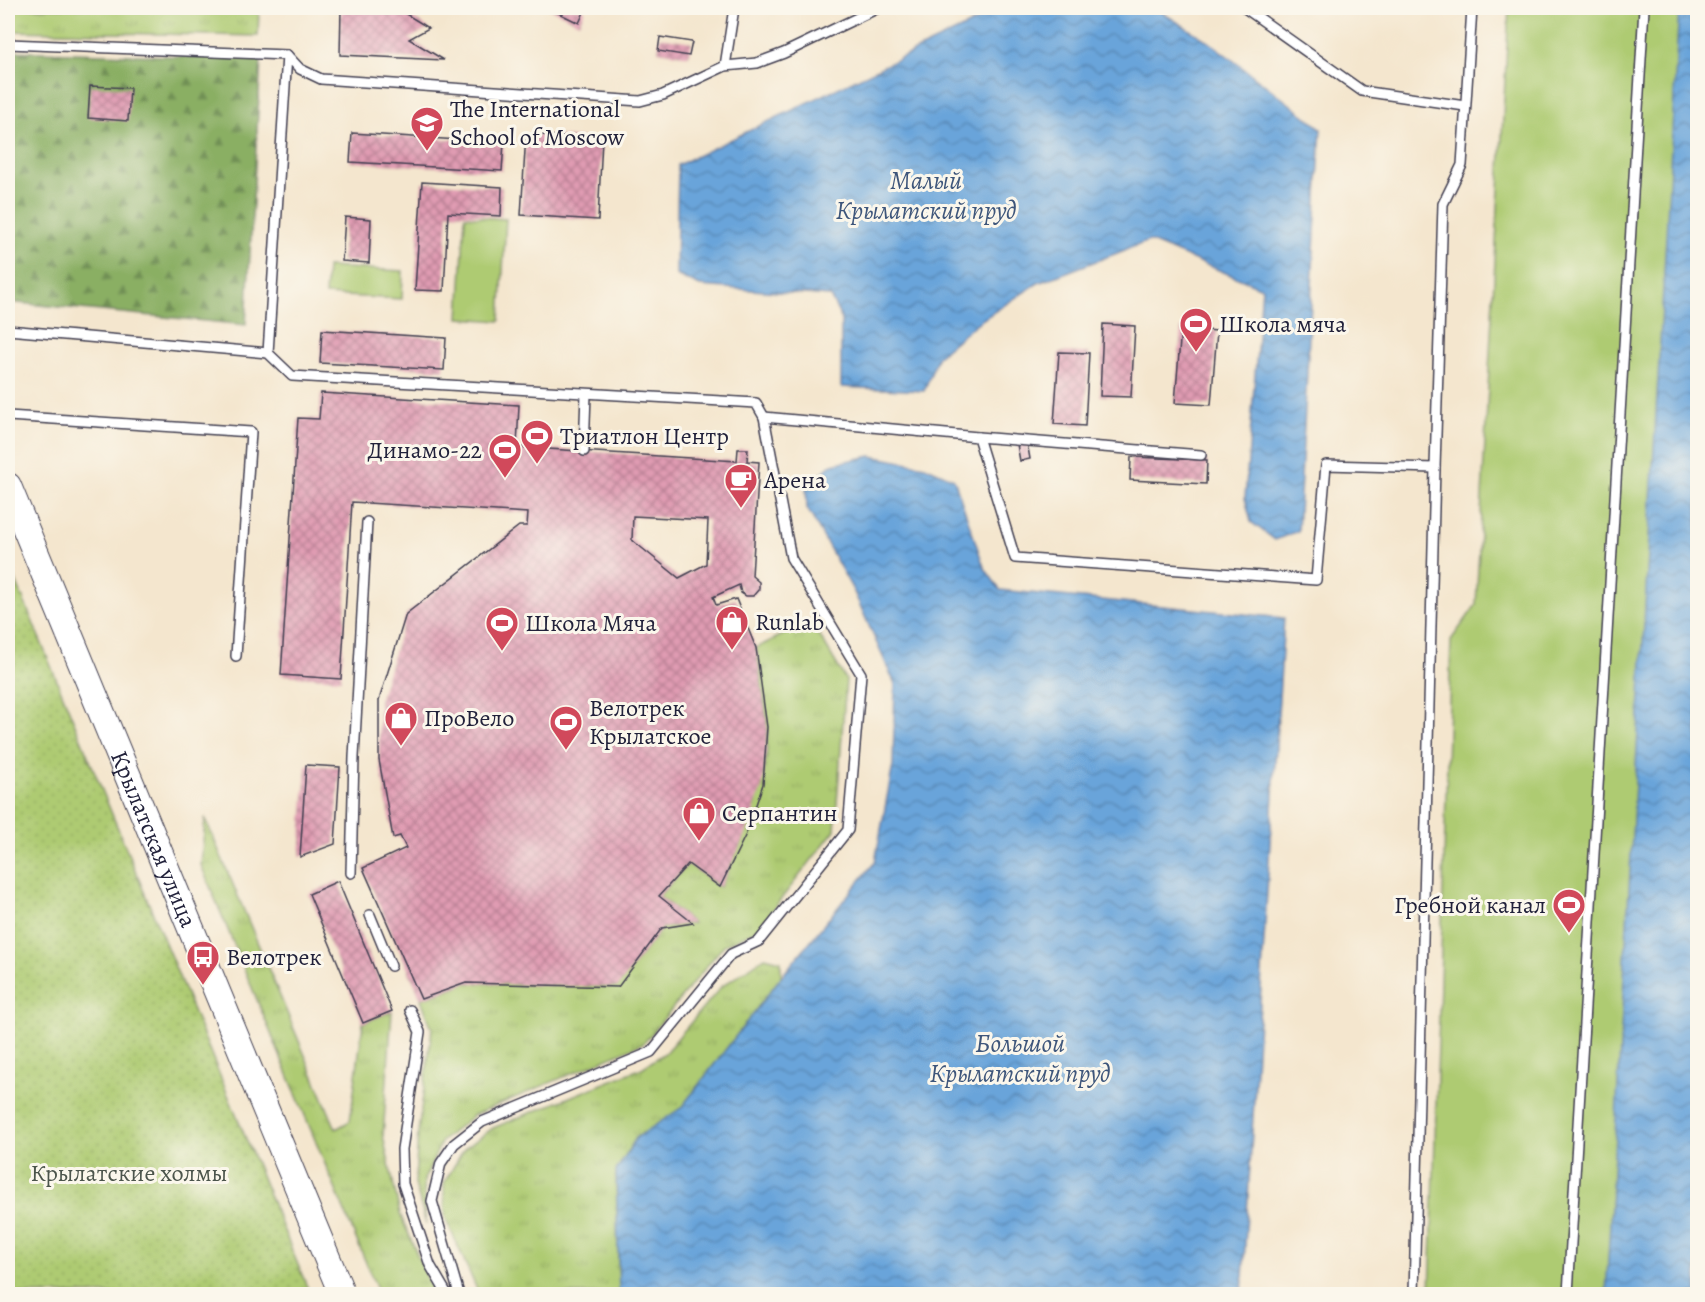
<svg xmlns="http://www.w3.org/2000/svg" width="1705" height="1302" font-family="Alegreya,serif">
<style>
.grass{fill:url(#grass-tufts);stroke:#687656;stroke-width:1.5}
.forest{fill:url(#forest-firs);stroke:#566850;stroke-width:1.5}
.park{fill:url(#park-dots);stroke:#687656;stroke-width:1.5}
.pitch{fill:#aecb72;stroke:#687656;stroke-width:1.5}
.water{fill:url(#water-waves);stroke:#46638a;stroke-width:1.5}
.building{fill:url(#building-cross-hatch);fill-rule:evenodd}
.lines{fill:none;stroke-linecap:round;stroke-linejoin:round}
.service-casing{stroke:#423f51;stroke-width:12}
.secondary-casing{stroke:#423f51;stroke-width:28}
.service{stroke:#fff;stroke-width:9}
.secondary{stroke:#fff;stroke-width:26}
.labels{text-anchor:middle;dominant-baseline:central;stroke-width:6;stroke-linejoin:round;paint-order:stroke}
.poi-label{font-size:24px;fill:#22223b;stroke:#fbf7ec;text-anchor:start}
.street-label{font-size:24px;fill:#22223b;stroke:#fbf7ec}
.park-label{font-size:24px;fill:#4c554c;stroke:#fbf7ec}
.water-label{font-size:26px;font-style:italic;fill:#3e567b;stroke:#fbf7ec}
</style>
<defs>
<pattern id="grass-tufts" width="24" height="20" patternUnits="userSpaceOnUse" patternTransform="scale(1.5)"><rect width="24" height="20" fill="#aecb72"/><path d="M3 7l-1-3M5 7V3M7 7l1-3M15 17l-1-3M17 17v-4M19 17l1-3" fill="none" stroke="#95ae64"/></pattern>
<pattern id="forest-firs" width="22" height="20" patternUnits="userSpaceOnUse" patternTransform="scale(1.5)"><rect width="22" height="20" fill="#8aaf64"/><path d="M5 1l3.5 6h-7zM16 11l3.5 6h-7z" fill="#708e54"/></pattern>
<pattern id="park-dots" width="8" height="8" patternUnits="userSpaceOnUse" patternTransform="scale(1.5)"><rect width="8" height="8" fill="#aecb72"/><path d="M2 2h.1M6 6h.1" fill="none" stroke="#95ae64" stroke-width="1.8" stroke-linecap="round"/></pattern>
<pattern id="water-waves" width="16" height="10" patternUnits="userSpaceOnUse" patternTransform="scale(1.5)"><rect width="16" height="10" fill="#69a4da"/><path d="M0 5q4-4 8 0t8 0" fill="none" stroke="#5685b2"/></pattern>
<pattern id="building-cross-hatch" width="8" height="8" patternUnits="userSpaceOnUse" patternTransform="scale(1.5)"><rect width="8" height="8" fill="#e09bb2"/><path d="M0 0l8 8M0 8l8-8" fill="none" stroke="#b57e92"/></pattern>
</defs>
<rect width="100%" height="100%" fill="#fbf7ec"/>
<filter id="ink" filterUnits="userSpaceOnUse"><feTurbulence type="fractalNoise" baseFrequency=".0167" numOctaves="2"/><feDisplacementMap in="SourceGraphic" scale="12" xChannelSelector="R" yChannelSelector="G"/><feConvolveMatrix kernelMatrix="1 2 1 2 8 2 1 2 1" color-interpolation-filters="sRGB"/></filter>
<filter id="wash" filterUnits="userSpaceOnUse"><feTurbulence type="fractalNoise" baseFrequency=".008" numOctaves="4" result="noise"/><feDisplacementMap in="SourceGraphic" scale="24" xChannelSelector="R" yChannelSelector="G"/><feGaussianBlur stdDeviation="1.35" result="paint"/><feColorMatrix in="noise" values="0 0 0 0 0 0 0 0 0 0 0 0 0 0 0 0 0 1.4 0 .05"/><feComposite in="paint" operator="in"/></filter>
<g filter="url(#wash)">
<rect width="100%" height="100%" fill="#f4e6ce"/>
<g class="grass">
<polygon points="8,8 259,8 258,36 8,31"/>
<path d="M811,621l35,59 -11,150 -78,100 -33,15 -80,98 -170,72 -32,26 -18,39 2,44 -11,-40 3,-52 14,-103 -11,-30 45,-16 151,4 45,-59 31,-5 -34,-27 29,-32 32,23c25,-51 51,-104 47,-162 -2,-25 -7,-52 -11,-77z"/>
<polygon points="205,818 336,1129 350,1121 363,1023 392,1011 383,1136 400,1214 434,1294 379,1294 201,865"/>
<polygon points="765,957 781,961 781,977 681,1108 636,1138 616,1171 619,1294 479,1294 445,1217 444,1183 464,1149 493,1128 642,1068 665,1053 721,987"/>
</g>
<polygon class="forest" points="8,51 261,59 246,325 8,302"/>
<polygon class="park" points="8,562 310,1294 8,1294"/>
<g class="pitch">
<polygon points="1509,8 1697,8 1697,1294 1430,1294 1451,640 1476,605"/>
<polygon points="465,216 506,219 500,321 459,318"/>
<polygon points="327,267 403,271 402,299 325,295"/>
</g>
<g class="water">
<polygon points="1004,8 1155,8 1208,41 1321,128 1298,531 1275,540 1251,522 1245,498 1262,288 1149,241 1038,283 977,323 938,356 924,391 841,387 841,318 830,296 700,286 676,275 678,165"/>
<polygon points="1679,8 1698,8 1697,1294 1606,1294"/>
<polygon points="871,456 925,466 954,479 984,567 1000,590 1284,618 1242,1294 619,1294 616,1171 636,1138 681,1108 781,977 875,862 893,765 895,684 854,592 807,508 806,487 832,464"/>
</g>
<g id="blocks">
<g class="building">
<polygon points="341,8 396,8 429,28 409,39 444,60 340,55"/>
<polygon points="548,8 580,8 585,10 579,23"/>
<polygon points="660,37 692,42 689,56 658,51"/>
<polygon points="90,86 130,88 128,121 88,118"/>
<polygon points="352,133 504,143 502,171 350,162"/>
<polygon points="526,134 602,139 598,220 521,215"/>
<polygon points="422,182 502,187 501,216 448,213 444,291 415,290"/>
<polygon points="345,217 371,219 369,263 342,261"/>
<polygon points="1103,324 1135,326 1131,397 1100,396"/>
<polygon points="1181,328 1217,331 1211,405 1175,403"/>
<polygon points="322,330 446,338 444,370 320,363"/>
<polygon points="1059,352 1089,353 1085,426 1054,424"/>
<path d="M321,393l198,12 -2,42 220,14 1,-12h10l-1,12 12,1 -7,114 7,6v7l-6,7h-7l-5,-3 -2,-8 -26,12 3,8 20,-6 20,49 11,79 -4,57 -17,50 -26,53 -32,-23 -29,32 34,27 -31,5 -44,59 -152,-4 -45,16 -58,-131 43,-20 -6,-12 -7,2 -14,-78v-60l27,-86 113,-88h8l1,-13 -176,-11 -11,177 -60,-4 17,-257 21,1zM633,516l75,4 -2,44 -27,14 -47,-38z"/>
<polygon points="1027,442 1030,459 1020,461 1017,444"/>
<polygon points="1131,457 1207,460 1206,484 1130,480"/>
<polygon points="306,765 340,767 335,844 300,857"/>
<polygon points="338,881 392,1011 363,1023 309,894"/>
</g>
</g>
</g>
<g filter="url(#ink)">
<use href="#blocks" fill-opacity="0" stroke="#423f51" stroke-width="1.5"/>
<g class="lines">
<g class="service-casing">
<g id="service">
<polyline points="1245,8 1362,91 1465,106"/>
<polyline points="8,44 287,55 300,69 321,79 640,101 663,95 725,66 757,63 784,53 878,8"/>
<polyline points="725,66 734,8"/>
<polyline points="8,330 268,353 292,376 756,403 764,417 791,558 861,674 848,830 759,941 731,954 651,1052 482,1122 454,1144 441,1163 432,1201 459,1294"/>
<polyline points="268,353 287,55"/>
<polyline points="8,416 251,432 236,656"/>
<polyline points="764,417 978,437 1015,558 1316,580 1326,465 1435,468 1443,204 1462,165 1472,8"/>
<polyline points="978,437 1201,455"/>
<polyline points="584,451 586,394"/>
<polyline points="351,873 354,757 367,522"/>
<polyline points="370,915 391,966"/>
<polyline points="410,1010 420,1032 402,1149 403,1184 430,1265 447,1294"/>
<polyline points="1414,1294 1435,468"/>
<polyline points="1568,1294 1644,8"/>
</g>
</g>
<g class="secondary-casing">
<g id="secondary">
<path id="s1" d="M8,486l334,808"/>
</g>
</g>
<use href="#service" class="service"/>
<use href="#secondary" class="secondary"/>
</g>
</g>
<defs>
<g id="school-pin" transform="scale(1.725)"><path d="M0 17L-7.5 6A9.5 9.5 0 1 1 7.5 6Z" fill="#d1495b" stroke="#fbf7ec"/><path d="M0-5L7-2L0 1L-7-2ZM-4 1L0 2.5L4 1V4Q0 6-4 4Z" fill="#fff"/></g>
<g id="stadium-pin" transform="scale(1.725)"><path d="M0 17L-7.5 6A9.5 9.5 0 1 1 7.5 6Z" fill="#d1495b" stroke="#fbf7ec"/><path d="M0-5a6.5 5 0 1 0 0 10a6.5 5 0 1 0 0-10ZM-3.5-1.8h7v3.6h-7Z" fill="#fff"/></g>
<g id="cafe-pin" transform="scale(1.725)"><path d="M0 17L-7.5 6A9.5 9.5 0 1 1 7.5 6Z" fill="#d1495b" stroke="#fbf7ec"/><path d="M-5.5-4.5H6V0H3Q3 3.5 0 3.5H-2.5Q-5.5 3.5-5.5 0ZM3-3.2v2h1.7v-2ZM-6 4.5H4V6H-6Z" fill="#fff"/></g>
<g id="shop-pin" transform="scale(1.725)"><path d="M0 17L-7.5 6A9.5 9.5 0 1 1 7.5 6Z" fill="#d1495b" stroke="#fbf7ec"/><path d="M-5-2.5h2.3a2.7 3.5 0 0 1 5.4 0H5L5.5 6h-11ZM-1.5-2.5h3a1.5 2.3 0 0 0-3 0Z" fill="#fff"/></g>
<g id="bus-pin" transform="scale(1.725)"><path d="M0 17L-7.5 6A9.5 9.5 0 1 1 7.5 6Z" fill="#d1495b" stroke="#fbf7ec"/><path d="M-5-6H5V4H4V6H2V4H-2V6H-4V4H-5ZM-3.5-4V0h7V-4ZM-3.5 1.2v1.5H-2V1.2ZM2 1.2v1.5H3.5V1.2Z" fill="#fff"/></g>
</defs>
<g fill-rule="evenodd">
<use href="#school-pin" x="427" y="123"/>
<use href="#stadium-pin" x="1196" y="324"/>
<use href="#stadium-pin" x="537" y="436"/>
<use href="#stadium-pin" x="505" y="450"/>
<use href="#cafe-pin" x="741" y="480"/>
<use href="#shop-pin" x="732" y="622"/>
<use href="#stadium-pin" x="502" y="623"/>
<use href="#shop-pin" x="401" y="718"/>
<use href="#stadium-pin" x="566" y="722"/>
<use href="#shop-pin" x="699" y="813"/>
<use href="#stadium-pin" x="1569" y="905"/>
<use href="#bus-pin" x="203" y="957"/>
</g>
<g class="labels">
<g class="poi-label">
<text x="450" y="109">The International<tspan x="450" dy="28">School of Moscow</tspan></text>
<text x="1219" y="324">Школа мяча</text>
<text x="560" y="436">Триатлон Центр</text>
<text x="482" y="450" text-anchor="end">Динамо-22</text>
<text x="764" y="480">Арена</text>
<text x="755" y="622">Runlab</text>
<text x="525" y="623">Школа Мяча</text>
<text x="589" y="708">Велотрек<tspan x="589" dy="28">Крылатское</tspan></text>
<text x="424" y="718">ПроВело</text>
<text x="722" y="813">Серпантин</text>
<text x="1546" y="905" text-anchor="end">Гребной канал</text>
<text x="226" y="957">Велотрек</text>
</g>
<g class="street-label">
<text stroke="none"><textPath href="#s1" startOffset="382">Крылатская улица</textPath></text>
</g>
<g class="park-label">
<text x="129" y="1173">Крылатские холмы</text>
</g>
<g class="water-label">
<text x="926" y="180">Малый<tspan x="926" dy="30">Крылатский пруд</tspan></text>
<text x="1020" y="1043">Большой<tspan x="1020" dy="30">Крылатский пруд</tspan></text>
</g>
</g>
<rect width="1705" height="1302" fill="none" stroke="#fbf7ec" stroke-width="30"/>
</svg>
